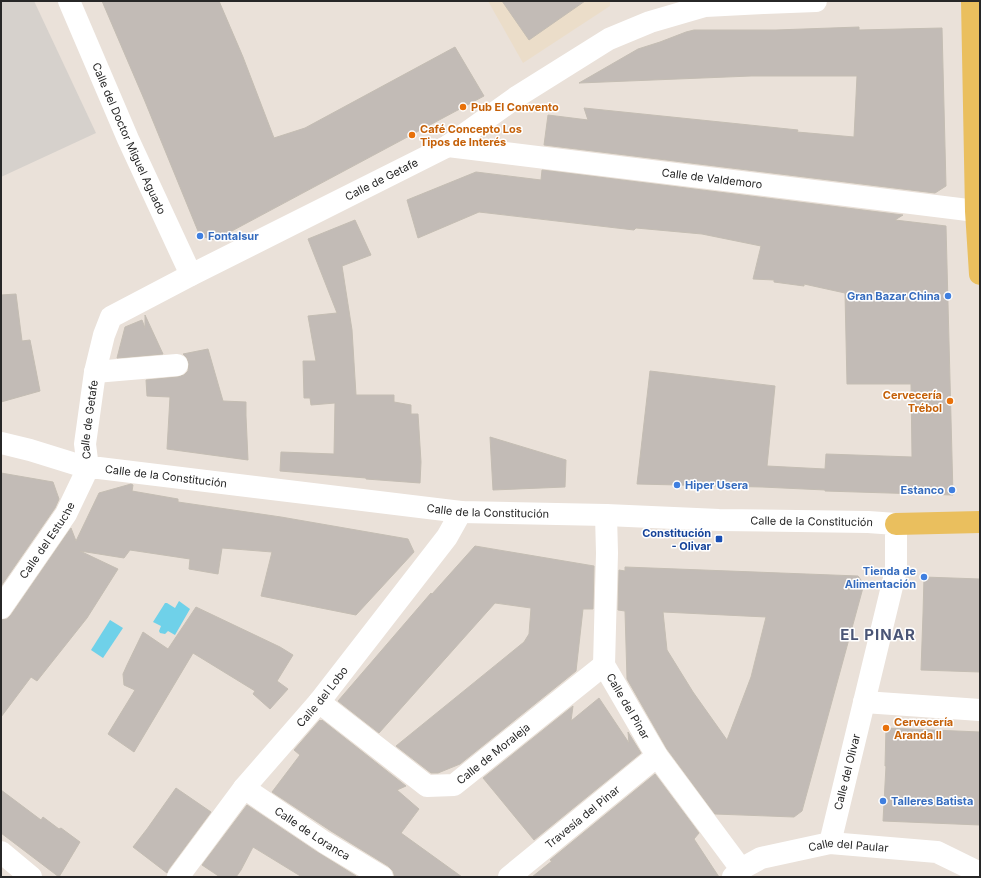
<svg xmlns="http://www.w3.org/2000/svg" width="981" height="878" font-family="Inter,sans-serif">
<style>
.education{fill:#ebddc9}
.plaza{fill:#d6d1cc}
.water{fill:#6fd1e9}
.building{fill:#c2bbb6;stroke:#c4bdb3;fill-rule:evenodd}
.lines{fill:none;stroke-linecap:round;stroke-linejoin:round}
.minor{stroke:#fff;stroke-width:22}
.major{stroke:#eabf5e;stroke-width:22}
.food-dot{fill:#e8710a;stroke:#fff;stroke-width:1.5}
.shop-dot{fill:#3f7fe0;stroke:#fff;stroke-width:1.5}
.transit-dot{fill:#1a4fb4;stroke:#fff;stroke-width:1.5}
.labels{text-anchor:middle;dominant-baseline:central;stroke-width:3;stroke-linejoin:round;paint-order:stroke}
.food-label{font-size:11px;font-weight:bold;fill:#c56008;stroke:#fff;text-anchor:start}
.street-label{font-size:11px;fill:#272727;stroke:#fff}
.shop-label{font-size:11px;font-weight:bold;fill:#366cbe;stroke:#fff;text-anchor:start}
.transit-label{font-size:11px;font-weight:bold;fill:#164399;stroke:#fff;text-anchor:end}
.district-label{font-size:15px;font-weight:bold;letter-spacing:1px;fill:#4a5576;stroke:#fff}
</style>
<rect width="100%" height="100%" fill="#eae1d9"/>
<polygon class="education" points="488,1 610,1 610,6 523,63"/>
<polygon class="plaza" points="1,1 34,1 96,133 1,177"/>
<g class="water">
<polygon points="179,601 190,609 175,635 168,631 165,634 160,633 159,631 161,626 153,622 165,603 167,603 175,608"/>
<polygon points="110,620 123,628 103,658 91,650"/>
</g>
<g class="building">
<polygon points="102,1 219,1 243,57 274,138 305,128 455,47 484,96 215,240 200,236 144,99"/>
<polygon points="502,1 585,1 529,40"/>
<polygon points="859,27 859,30 942,28 946,186 935,193 544,145 548,115 588,120 584,108 798,130 797,132 854,137 857,76 751,76 579,83 638,49 660,42 686,32 694,30 776,30"/>
<polygon points="542,170 903,215 895,220 946,226 953,495 825,491 825,490 762,487 637,484 650,371 775,386 767,466 825,469 826,454 912,457 911,384 847,384 845,293 804,284 804,286 774,282 774,280 753,279 761,246 702,234 636,228 634,230 479,212 418,238 407,200 476,172 541,180"/>
<polygon points="355,220 371,255 342,266 352,330 356,395 394,395 394,402 411,405 411,414 418,414 421,462 420,483 366,479 366,478 280,471 281,452 334,454 335,403 311,405 310,398 304,398 303,361 316,361 308,316 337,313 308,239"/>
<polygon points="16,294 22,341 30,340 40,391 1,402 1,295"/>
<polygon points="145,315 163,354 117,358 125,327 142,320 145,328"/>
<polygon points="208,349 223,401 246,402 246,416 248,460 167,449 170,397 147,396 146,380 178,377 184,375 188,371 189,364 187,358 183,354"/>
<polygon points="490,437 566,460 565,487 493,490"/>
<polygon points="1,473 53,482 59,499 55,508 1,586"/>
<polygon points="131,484 133,485 132,491 178,499 178,502 281,517 408,539 414,552 356,615 261,596 272,552 222,548 218,574 189,569 190,559 130,550 124,558 80,551 118,569 87,618 37,681 31,677 1,717 1,620 7,619 11,615 71,528 76,541 99,493"/>
<polygon points="475,546 594,566 593,609 583,609 576,671 460,764 438,773 431,773 396,746 524,642 529,634 531,608 495,603 379,733 338,701 431,593 432,594"/>
<path d="M625,567l233,9 6,8 -62,227 -8,6 -79,-3 -48,-65 -40,-70 -2,-68 -7,-1 1,-40 6,1zM663,612l103,5 -15,60 -24,63 -34,-48 -26,-42z"/>
<polygon points="924,577 980,579 980,672 921,670 923,614"/>
<polygon points="196,607 280,647 293,655 277,681 288,689 270,709 253,694 255,691 193,653 134,752 108,734 135,690 124,685 123,674 127,665 143,632 168,649"/>
<polygon points="599,698 629,743 628,732 641,753 534,840 483,778 573,706 571,721"/>
<polygon points="320,720 321,721 322,720 406,786 397,790 419,809 401,833 462,877 395,877 393,871 388,866 331,831 272,792 300,755 294,750"/>
<polygon points="886,728 980,732 980,825 883,821 886,766 885,766"/>
<polygon points="655,774 699,833 694,839 719,877 532,877 552,861 550,860"/>
<polygon points="176,788 211,812 168,870 167,873 133,847 147,829"/>
<polygon points="1,790 41,820 43,817 59,829 61,828 80,842 59,877 1,833"/>
<polygon points="247,805 317,852 356,876 356,877 302,877 253,847 241,870 236,877 220,877 202,865"/>
</g>
<g class="lines">
<g class="minor">
<path id="s1" d="M69,1l59,138 63,136"/>
<path id="s2" d="M448,146l528,65"/>
<polyline points="95,372 177,365"/>
<path id="s3" d="M1,443l29,7 58,18h11l362,44 145,3 113,5 149,2 28,2v46l-66,273"/>
<path id="s4" d="M606,515l1,38 -3,112 53,91 84,113"/>
<path id="s5" d="M1,608l65,-94 22,-46 -3,-24 10,-72 9,-37 7,-18 80,-42 257,-129 70,-50 91,-57 41,-17 55,-16 59,-3 52,-2"/>
<path id="s6" d="M319,702l108,84 27,-1 150,-120"/>
<polyline points="864,702 980,710"/>
<path id="s7" d="M244,788l80,54 58,35"/>
<polyline points="1,852 31,877"/>
<path id="s8" d="M178,877l66,-89 75,-86 128,-165 14,-25"/>
<path id="s9" d="M509,877l148,-121"/>
<path id="s10" d="M733,877l8,-8 20,-11 69,-15 107,9 43,21"/>
</g>
<g class="major">
<polyline points="972,1 976,211 980,274"/>
<polyline points="896,524 980,522"/>
</g>
</g>
<g class="food-dot">
<circle cx="463" cy="107" r="4"/>
<circle cx="412" cy="135" r="4"/>
<circle cx="950" cy="401" r="4"/>
<circle cx="886" cy="728" r="4"/>
</g>
<g class="shop-dot">
<circle cx="200" cy="236" r="4"/>
<circle cx="948" cy="296" r="4"/>
<circle cx="677" cy="485" r="4"/>
<circle cx="952" cy="490" r="4"/>
<circle cx="924" cy="577" r="4"/>
<circle cx="883" cy="801" r="4"/>
</g>
<rect class="transit-dot" x="715" y="535" width="8" height="8" rx="2"/>
<g class="labels">
<g class="food-label">
<text x="471" y="107">Pub El Convento</text>
<text x="420" y="129">Café Concepto Los<tspan x="420" dy="13">Tipos de Interés</tspan></text>
<text x="942" y="395" text-anchor="end">Cervecería<tspan x="942" dy="13">Trébol</tspan></text>
<text x="894" y="722">Cervecería<tspan x="894" dy="13">Aranda II</tspan></text>
</g>
<g class="street-label">
<text stroke="none"><textPath href="#s1" startOffset="150">Calle del Doctor Miguel Aguado</textPath></text>
<text stroke="none"><textPath href="#s2" startOffset="266">Calle de Valdemoro</textPath></text>
<text stroke="none"><textPath href="#s5" startOffset="623">Calle de Getafe</textPath></text>
<text stroke="none"><textPath href="#s5" startOffset="214">Calle de Getafe</textPath></text>
<text stroke="none"><textPath href="#s3" startOffset="169">Calle de la Constitución</textPath></text>
<text stroke="none"><textPath href="#s3" startOffset="493">Calle de la Constitución</textPath></text>
<text stroke="none"><textPath href="#s3" startOffset="817">Calle de la Constitución</textPath></text>
<text stroke="none"><textPath href="#s5" startOffset="82">Calle del Estuche</textPath></text>
<text stroke="none"><textPath href="#s8" startOffset="231">Calle del Lobo</textPath></text>
<text stroke="none"><textPath href="#s4" startOffset="198">Calle del Pinar</textPath></text>
<text stroke="none"><textPath href="#s6" startOffset="214">Calle de Moraleja</textPath></text>
<text transform="translate(847 772) rotate(-76)">Calle del Olivar</text>
<text stroke="none"><textPath href="#s9" startOffset="95">Travesía del Pinar</textPath></text>
<text stroke="none"><textPath href="#s7" startOffset="82">Calle de Loranca</textPath></text>
<text stroke="none"><textPath href="#s10" startOffset="123">Calle del Paular</textPath></text>
</g>
<g class="shop-label">
<text x="208" y="236">Fontalsur</text>
<text x="940" y="296" text-anchor="end">Gran Bazar China</text>
<text x="685" y="485">Hiper Usera</text>
<text x="944" y="490" text-anchor="end">Estanco</text>
<text x="916" y="571" text-anchor="end">Tienda de<tspan x="916" dy="13">Alimentación</tspan></text>
<text x="891" y="801">Talleres Batista</text>
</g>
<g class="transit-label">
<text x="711" y="533">Constitución<tspan x="711" dy="13">- Olivar</tspan></text>
</g>
<g class="district-label">
<text x="878" y="634">EL PINAR</text>
</g>
</g>
<rect width="981" height="878" fill="none" stroke="#272727" stroke-width="4"/>
</svg>
